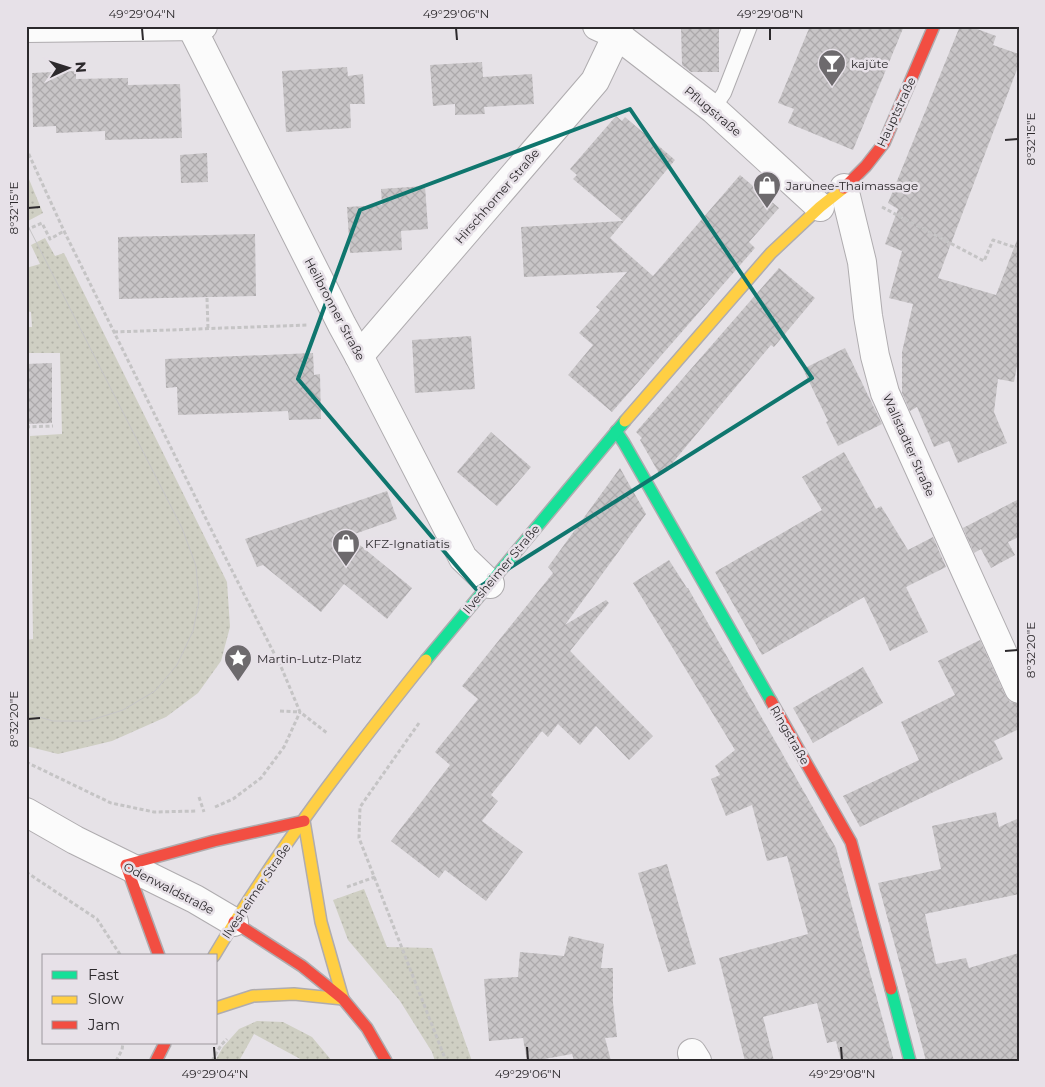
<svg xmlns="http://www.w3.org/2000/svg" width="1045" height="1087" font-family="Montserrat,sans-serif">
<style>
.grass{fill:url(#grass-dots)}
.building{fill:url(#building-cross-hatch)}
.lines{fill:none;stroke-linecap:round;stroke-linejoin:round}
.lane-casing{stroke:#afacaf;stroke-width:16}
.street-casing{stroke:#afacaf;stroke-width:30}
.fast-casing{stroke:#afacaf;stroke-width:14}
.slow-casing{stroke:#afacaf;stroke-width:14}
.jam-casing{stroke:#afacaf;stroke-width:14}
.path{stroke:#c5c4c5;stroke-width:3;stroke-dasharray:4 2.5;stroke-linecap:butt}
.lane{stroke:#fbfbfb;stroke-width:14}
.street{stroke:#fbfbfb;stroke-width:28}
.fast{stroke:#16e098;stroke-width:11}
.slow{stroke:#ffcf43;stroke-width:11}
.jam{stroke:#f24e42;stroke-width:11}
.tram{stroke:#c7c6c7;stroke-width:1}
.marked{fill:none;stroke:#0f766e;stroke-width:4;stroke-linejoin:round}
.ticks{fill:none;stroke:#2c292c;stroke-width:2}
.labels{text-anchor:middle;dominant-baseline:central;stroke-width:5;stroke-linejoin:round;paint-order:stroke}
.poi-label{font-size:12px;fill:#2c292c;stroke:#e7e1e8;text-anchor:start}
.street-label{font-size:12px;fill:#2c292c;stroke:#e7e1e8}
.neatline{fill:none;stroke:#2c292c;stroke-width:2}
.ticks-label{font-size:12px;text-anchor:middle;fill:#2c292c}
</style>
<defs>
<pattern id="grass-dots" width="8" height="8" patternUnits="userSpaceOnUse" patternTransform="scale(1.25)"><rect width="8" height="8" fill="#cfcfc3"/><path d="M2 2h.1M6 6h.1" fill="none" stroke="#b2b2a8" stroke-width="1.8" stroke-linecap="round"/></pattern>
<pattern id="building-cross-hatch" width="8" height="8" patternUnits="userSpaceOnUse" patternTransform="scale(1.25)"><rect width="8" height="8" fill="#c8c5c7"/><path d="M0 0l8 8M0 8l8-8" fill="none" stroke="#aca9ab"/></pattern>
</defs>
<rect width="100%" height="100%" fill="#e6e2e7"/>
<g class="grass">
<polygon points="26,172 43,213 26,222"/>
<polygon points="45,238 55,256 64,253 227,582 230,627 221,661 198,693 166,717 112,741 58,754 26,746 26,640 33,639 30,436 62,434 60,353 26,353 26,327 32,327 31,312 26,311 26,268 40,264 31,245"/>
<polygon points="364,889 387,947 432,948 472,1061 435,1061 432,1052 400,1001 348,940 333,900"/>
<polygon points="257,1021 283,1022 312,1037 332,1061 304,1061 254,1034 239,1061 215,1061 223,1047 239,1029"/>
</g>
<g class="building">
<polygon points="681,26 719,26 719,72 691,72 682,65"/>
<polygon points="810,26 904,26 853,150 788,123 794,109 778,103"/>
<polygon points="960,26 969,26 996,36 993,45 1019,54 1019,64 938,278 996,295 1017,240 1019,240 1019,355 1014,382 998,379 994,412 1007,443 958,463 949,441 934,447 917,407 910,411 902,393 902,352 913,304 889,298 902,251 885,244 898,209 888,203"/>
<polygon points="482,62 483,77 532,74 534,104 484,107 485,114 455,115 455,104 433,106 430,65"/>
<polygon points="347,67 348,76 363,74 365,104 350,104 351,128 286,132 282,71"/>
<polygon points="76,71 76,79 128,78 128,85 180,84 182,138 105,140 105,131 56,133 56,126 33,127 32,73"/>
<polygon points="616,116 622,121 625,117 675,160 610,238 653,276 740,175 779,208 749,242 755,248 612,412 568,375 593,345 579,333 600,310 596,307 627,272 524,277 521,227 623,221 573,179 577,175 570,169"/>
<polygon points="207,153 208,182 181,183 180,155"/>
<polygon points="425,186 428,229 401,231 402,250 350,253 347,207 382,205 381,189"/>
<polygon points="255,234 256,296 119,299 118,237"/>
<polygon points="779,268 815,298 774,347 771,345 664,473 660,475 640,440 642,438 636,432"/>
<polygon points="471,336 475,389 415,393 412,340"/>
<polygon points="845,348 882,424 838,446 826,422 828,421 803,369"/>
<polygon points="313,353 314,375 320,374 321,419 289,420 288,411 178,415 177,387 166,388 165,359"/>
<polygon points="52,363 52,423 26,424 26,364"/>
<polygon points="491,432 531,467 497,506 457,472"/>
<polygon points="844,452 876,509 881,506 908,550 933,537 946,567 906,587 928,632 890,651 864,597 762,655 715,572 822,510 802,477"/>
<polygon points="620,468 646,514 565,625 606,600 609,603 570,651 653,736 629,760 596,726 580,745 558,724 548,737 542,731 491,795 498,801 482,821 523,852 486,901 445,870 439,878 391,841 450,765 435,752 478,699 462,686 553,573 548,567"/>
<polygon points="387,491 397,519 349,536 412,588 387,619 344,584 321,612 263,565 257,567 245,539"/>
<polygon points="1019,499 1019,537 1008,542 1015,555 991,568 981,549 974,553 963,528"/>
<polygon points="669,560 687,588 688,588 836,848 894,1061 841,1061 836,1041 827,1043 817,1003 763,1017 774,1061 745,1061 719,958 808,934 787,856 767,861 752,805 726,816 711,779 720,775 715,766 735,750 633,583"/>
<polygon points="980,640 1005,695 1010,702 1019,704 1019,729 994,741 1003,759 860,827 843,796 919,760 901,722 955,695 938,661"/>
<polygon points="863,667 883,703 813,743 793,708"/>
<polygon points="996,812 999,827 1019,818 1019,894 925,914 936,964 966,958 969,968 1019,953 1019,1061 925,1061 925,1057 878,883 941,869 932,826"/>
<polygon points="667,864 696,964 668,972 638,873"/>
<polygon points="569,936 604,944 601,968 613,968 613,1003 617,1037 605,1038 611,1061 574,1061 572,1054 533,1061 527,1061 523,1038 489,1041 484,979 518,977 520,952 564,956"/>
</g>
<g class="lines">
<g class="lane-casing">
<polyline id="lane" points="713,109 724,93 750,26"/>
</g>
<g class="street-casing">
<g id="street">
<polyline points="191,26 342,325 359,356 463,558 490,584"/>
<polyline points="597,26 617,35 713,109 820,207"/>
<polyline points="26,28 203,26"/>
<polyline points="844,188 862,262 868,316 875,356 885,393 1019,689"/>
<polyline points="359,356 595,81 617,35 619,26"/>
<polyline points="26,812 75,840 195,899 234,922"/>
<polyline points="692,1053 697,1061"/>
</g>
</g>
<g class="fast-casing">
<g id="fast">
<polyline points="616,431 624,443 771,701"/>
<polyline points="426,660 625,421"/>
<polyline points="891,989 910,1061"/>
</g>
</g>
<g class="slow-casing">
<g id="slow">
<polyline points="625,421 771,253 820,207 844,188"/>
<polyline points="304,821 321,922 343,999"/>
<path d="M214,956c62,-105 136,-201 212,-296"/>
<polyline points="216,1008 253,996 294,994 343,999"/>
</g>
</g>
<g class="jam-casing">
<g id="jam">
<polyline points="844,188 866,166 884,143 934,26"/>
<polyline points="771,701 851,842 891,989"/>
<polyline points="234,922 302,966 343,999 367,1028 386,1061"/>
<polyline points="159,956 126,865 214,841 304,821"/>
<polyline points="156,1061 165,1043"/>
</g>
</g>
<g class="path">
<polyline points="26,148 64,231 114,332 213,533 282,669 300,712 327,733"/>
<polyline points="882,207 984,261 993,240 1014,247"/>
<polyline points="26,230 42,223 50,239 64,231"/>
<polyline points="207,298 208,329"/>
<polyline points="114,332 308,325"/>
<polyline points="26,427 53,426"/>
<polyline points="280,711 300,712"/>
<polyline points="419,723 360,807 359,838 446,1061"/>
<polyline points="26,762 111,803 154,812 197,811"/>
<polyline points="199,797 204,812"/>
<polyline points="215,807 233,799 261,778 284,747 300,712"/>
<polyline points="26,872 97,919 121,956"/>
<polyline points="347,887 375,877"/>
<polyline points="116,1061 122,1050 123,1043"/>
<polyline points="212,1061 221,1045 227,1039"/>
</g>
<use href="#lane" class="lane"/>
<use href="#street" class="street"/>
<use href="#fast" class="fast"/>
<use href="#slow" class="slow"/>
<use href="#jam" class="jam"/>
<polyline class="tram" points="26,222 182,528 196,566 199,601 193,631 177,665 155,691 123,710 88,721 53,721 26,713"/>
</g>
<path class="marked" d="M630,109l182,269 -336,211 -178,-210 62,-169z"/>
<path class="ticks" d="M142,28l1,12M456,28l1,12M770,28v12M1005,140l13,-1M28,208l12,-1M1005,651l13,-1M28,719l12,-1M214,1047l1,13M527,1047l1,13M841,1047l1,13"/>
<defs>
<g id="bar-pin" transform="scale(1.4375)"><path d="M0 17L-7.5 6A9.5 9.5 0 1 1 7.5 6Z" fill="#6d6a6d" stroke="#e7e1e8"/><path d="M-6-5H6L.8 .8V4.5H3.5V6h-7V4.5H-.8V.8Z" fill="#fff"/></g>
<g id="shop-pin" transform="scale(1.4375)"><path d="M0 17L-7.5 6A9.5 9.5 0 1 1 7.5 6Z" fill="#6d6a6d" stroke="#e7e1e8"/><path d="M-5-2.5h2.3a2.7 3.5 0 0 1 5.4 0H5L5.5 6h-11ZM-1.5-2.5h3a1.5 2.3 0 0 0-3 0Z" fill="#fff"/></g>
<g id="sight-pin" transform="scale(1.4375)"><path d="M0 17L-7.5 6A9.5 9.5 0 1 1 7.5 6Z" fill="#6d6a6d" stroke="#e7e1e8"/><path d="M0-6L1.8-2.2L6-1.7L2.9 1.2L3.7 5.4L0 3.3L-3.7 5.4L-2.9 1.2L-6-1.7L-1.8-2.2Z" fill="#fff"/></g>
</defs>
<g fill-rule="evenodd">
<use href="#bar-pin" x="832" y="63"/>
<use href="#shop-pin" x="767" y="185"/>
<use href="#shop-pin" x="346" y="543"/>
<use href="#sight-pin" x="238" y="658"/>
</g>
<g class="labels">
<g class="poi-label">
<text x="851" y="63">kajüte</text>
<text x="786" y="185">Jarunee-Thaimassage</text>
<text x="365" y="543">KFZ-Ignatiatis</text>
<text x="257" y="658">Martin-Lutz-Platz</text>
</g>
<g class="street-label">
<text transform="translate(713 111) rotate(40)">Pflugstraße</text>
<text transform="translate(896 112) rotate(-65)">Hauptstraße</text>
<text transform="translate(497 196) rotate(-49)">Hirschhorner Straße</text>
<text transform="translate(335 309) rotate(62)">Heilbronner Straße</text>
<text transform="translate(909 445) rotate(66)">Wallstadter Straße</text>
<text transform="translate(501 569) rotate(-50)">Ilvesheimer Straße</text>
<text transform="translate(790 735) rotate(60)">Ringstraße</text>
<text transform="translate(169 888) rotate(27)">Odenwaldstraße</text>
<text transform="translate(256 891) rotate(-56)">Ilvesheimer Straße</text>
</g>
</g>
<rect width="1045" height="1087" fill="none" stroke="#e7e1e8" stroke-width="55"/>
<rect x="42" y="954" width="175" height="90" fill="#e7e1e8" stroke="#9c979d"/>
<rect x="52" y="971" width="25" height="8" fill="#16e098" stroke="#9c979d"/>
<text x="88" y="980" font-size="15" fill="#2c292c">Fast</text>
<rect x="52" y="996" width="25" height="8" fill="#ffcf43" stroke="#9c979d"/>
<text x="88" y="1004" font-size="15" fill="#2c292c">Slow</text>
<rect x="52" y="1021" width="25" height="8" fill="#f24e42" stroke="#9c979d"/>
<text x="88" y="1030" font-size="15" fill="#2c292c">Jam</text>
<g transform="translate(68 68) rotate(86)" stroke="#e7e1e8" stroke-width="4" paint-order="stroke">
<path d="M0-4L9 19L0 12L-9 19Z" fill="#2c292c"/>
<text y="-8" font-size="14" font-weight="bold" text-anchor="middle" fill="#2c292c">N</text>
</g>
<rect x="28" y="28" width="990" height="1032" class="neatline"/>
<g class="ticks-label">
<text x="142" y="18">49°29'04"N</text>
<text x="456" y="18">49°29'06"N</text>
<text x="770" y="18">49°29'08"N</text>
<text transform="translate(1031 139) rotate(-90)" y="4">8°32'15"E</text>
<text transform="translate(14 208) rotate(-90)" y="4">8°32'15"E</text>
<text transform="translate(1031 650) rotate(-90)" y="4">8°32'20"E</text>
<text transform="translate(14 719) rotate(-90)" y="4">8°32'20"E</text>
<text x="215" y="1078">49°29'04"N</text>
<text x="528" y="1078">49°29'06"N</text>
<text x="842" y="1078">49°29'08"N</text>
</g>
</svg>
